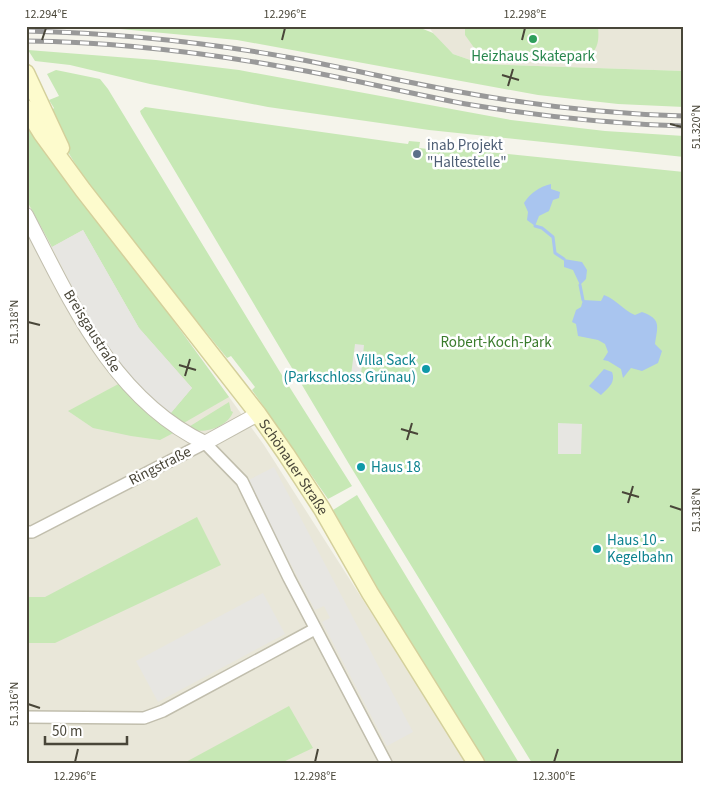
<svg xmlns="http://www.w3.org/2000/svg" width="710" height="789" font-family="'Source Sans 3',sans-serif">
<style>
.residential{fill:#e9e7d9}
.green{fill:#c7e8b5}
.parking{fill:#e7e6e2}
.water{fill:#a9c5ef}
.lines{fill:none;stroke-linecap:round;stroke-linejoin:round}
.stream{stroke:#a9c5ef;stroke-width:3}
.minor-casing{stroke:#c1bead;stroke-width:14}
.tertiary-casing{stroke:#c1bead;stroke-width:16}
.secondary-casing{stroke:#d4d09b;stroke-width:19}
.minor{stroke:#fff;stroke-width:11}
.tertiary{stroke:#fff;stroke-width:14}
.secondary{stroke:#fdfbcd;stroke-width:16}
.rail-casing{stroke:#999;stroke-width:5}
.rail{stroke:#fff;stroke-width:3;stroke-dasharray:9;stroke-linecap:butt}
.ticks{fill:none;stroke:#494639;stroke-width:2}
.leisure-dot{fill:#2e9e5b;stroke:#fff;stroke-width:2}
.service-dot{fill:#5c6f8a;stroke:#fff;stroke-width:2}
.culture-dot{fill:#0f9aa8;stroke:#fff;stroke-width:2}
.labels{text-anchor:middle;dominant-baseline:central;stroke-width:5;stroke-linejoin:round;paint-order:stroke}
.leisure-label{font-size:15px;fill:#27864d;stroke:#fff}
.service-label{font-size:15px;fill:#4e5e75;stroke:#fff;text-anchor:start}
.street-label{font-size:15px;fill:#494639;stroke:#fff}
.park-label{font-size:15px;fill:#3a7b2c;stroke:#fff}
.culture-label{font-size:15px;fill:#0d838f;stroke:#fff;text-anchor:start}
.neatline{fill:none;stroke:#494639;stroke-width:2}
.ticks-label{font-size:12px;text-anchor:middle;fill:#494639}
</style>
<rect width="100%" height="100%" fill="#f5f4eb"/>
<g class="residential">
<polygon points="428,26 684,26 684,71 482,64 453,54 442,45"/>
<polygon points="26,118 264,445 467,763 26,763"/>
</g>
<g class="green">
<polygon points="89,26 402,26 423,29 433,33 453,54 482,64 684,71 684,107 618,104 538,95 237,40"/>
<path d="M465,26h133c1,13 1,23 -10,30l-113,-7 -10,-14z"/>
<polygon points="28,50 156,60 239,70 511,120 605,131 684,136 684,157 429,130 268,107 150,84 70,65 35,61"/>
<path d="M56,70l44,9 8,10 172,283 72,114 -24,13 -76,-109 3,-3 -24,-31 -4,2c-62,-78 -136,-152 -179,-244l6,-6 -5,-8 10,-4 -12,-22z"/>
<polygon points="145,107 400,143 408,144 409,141 420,142 419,148 437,150 438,147 684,172 684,763 532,763 349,464 141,114 140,111"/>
<polygon points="26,118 229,397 182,424 170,414 192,388 139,328 83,230 52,247 26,199"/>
<polygon points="124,381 179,430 160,440 131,436 93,428 68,411"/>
<path d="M229,402l2,9 2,1c-6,16 -31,23 -46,16z"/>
<polygon points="357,495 519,763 485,763 381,594 333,510"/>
<polygon points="197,517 221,565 55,643 26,643 26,597 45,597"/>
<polygon points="289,706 313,748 281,763 184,763"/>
</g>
<g class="parking">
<polygon points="83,230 139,328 192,388 170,414 128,376 96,333 52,247"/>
<polygon points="355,344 364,345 360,384 350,383"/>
<polygon points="558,423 582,424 581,454 558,454"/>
<polygon points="274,467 413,732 387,746 322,622 330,618 324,606 315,610 247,481"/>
<polygon points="263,593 285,634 158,702 136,661"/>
</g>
<g class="water">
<path d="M551,184v5l9,3 -1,6 -6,2 -4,11 -10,5 -4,10 -8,-6 1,-8 -4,-9c6,-10 15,-16 27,-19z"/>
<polygon points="564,259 582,262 587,270 586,279 580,285 573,270 564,267"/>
<path d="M604,295c13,5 19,15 31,20l7,-3c19,7 16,13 13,32l7,7 -4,12 -16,8 -11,-3 -8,10 -2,-9 -13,-8 -5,-1 5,-8 -3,-8 -7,-4 -20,-4 -2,-12 -4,-2 4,-12 5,-3 2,-7 18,1z"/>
<path d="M604,369l8,3c4,11 -4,16 -11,23l-12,-9z"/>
</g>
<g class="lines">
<g class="stream">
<polyline points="535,226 542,228 553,237 555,253 564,259"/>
<polyline points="580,285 583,300"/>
</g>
<g class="minor-casing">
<g id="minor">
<polyline points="26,532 32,532 205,443 242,481 289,578 386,763"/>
<polyline points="26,717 144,718 163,711 315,629"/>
</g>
</g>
<g class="tertiary-casing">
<path id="tertiary" d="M26,215c45,87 87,184 179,228l53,-29"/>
</g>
<g class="secondary-casing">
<g id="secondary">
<polyline points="26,73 61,148"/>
<path id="s1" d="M26,108l16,26 41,56 175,224 28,40 36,55 48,84 106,170"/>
</g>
</g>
<use href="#minor" class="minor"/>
<use href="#tertiary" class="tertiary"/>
<use href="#secondary" class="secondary"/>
<g class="rail-casing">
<g id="rail">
<path d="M26,31c89,2 179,11 266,27 59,11 116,25 174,35 72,13 145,21 218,23"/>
<path d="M26,41c88,1 176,11 263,27 59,10 118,25 177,36 72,12 145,20 218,22"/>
</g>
</g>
<use href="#rail" class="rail"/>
</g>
<path class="ticks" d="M42,40l4,-12M282,40l3,-12M522,40l3,-12M502,75l17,5M508,86l5,-17M670,124l12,3M28,322l12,3M179,365l17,5M185,376l5,-17M401,429l17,5M407,440l5,-17M622,492l17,5M628,503l5,-17M670,506l12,4M28,704l12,4M75,762l3,-13M315,762l3,-13M554,762l4,-13"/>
<circle class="leisure-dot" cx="533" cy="39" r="5"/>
<circle class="service-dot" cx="417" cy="154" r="5"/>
<g class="culture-dot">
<circle cx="426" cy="369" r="5"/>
<circle cx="361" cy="467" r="5"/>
<circle cx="597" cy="549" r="5"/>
</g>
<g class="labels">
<g class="leisure-label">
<text x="533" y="56">Heizhaus Skatepark</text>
</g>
<g class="service-label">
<text x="427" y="145">inab Projekt<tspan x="427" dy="17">"Haltestelle"</tspan></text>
</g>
<g class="street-label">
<text transform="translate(92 331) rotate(58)">Breisgaustraße</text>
<text transform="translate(160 466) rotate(-27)">Ringstraße</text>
<text stroke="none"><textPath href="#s1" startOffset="448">Schönauer Straße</textPath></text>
</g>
<g class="park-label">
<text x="496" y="342">Robert-Koch-Park</text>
</g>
<g class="culture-label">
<text x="416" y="360" text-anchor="end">Villa Sack<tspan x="416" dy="17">(Parkschloss Grünau)</tspan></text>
<text x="371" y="467">Haus 18</text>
<text x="607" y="540">Haus 10 -<tspan x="607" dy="17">Kegelbahn</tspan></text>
</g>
</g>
<rect width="710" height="789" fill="none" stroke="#ffffff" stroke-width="55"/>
<path d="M45 736v8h82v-8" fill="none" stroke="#494639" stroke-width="2.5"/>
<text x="52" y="736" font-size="15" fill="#494639" stroke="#ffffff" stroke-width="4" paint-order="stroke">50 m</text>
<rect x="28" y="28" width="654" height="734" class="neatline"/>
<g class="ticks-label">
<text x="46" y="18">12.294°E</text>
<text x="285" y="18">12.296°E</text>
<text x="525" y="18">12.298°E</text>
<text transform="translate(696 127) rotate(-90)" y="4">51.320°N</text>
<text transform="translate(14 322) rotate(-90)" y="4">51.318°N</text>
<text transform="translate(696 510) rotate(-90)" y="4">51.318°N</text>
<text transform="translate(14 704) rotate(-90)" y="4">51.316°N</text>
<text x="75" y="780">12.296°E</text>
<text x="315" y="780">12.298°E</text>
<text x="554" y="780">12.300°E</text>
</g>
</svg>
